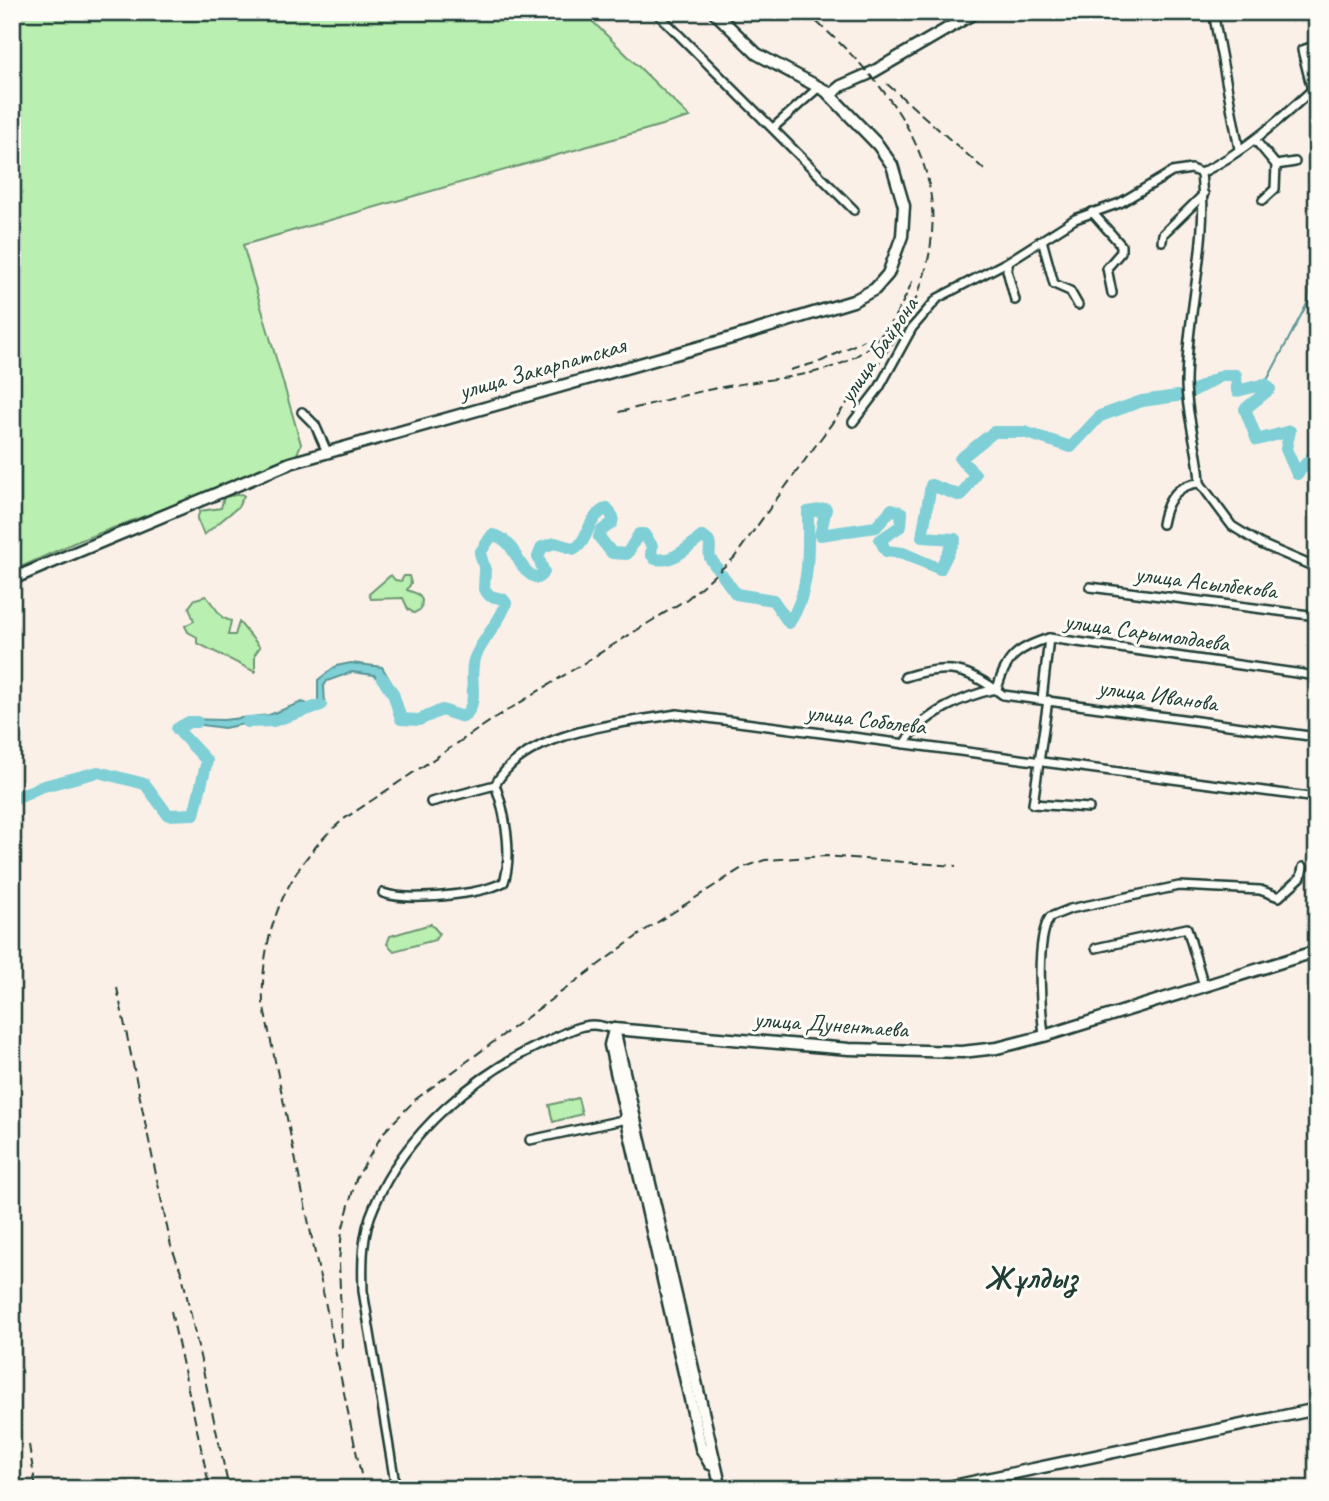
<svg xmlns="http://www.w3.org/2000/svg" width="1329" height="1501" font-family="Caveat,sans-serif">
<style>
.green{fill:#b9efb0;stroke:#6c9672;stroke-width:2}
.water{fill:#7ecfd6;stroke:#589595;stroke-width:2}
.lines{fill:none;stroke-linecap:round;stroke-linejoin:round}
.stream{stroke:#589595;stroke-width:2}
.river{stroke:#7ecfd6;stroke-width:12}
.street-casing{stroke:#1f3d34;stroke-width:12}
.secondary-casing{stroke:#1f3d34;stroke-width:15}
.street{stroke:#fdfcf7;stroke-width:7}
.secondary{stroke:#fdfcf7;stroke-width:10}
.rail{stroke:#1f3d34;stroke-width:2;stroke-dasharray:10 5;stroke-linecap:butt}
.labels{text-anchor:middle;dominant-baseline:central;stroke-width:6;stroke-linejoin:round;paint-order:stroke}
.street-label{font-size:24px;fill:#1f3d34;stroke:#fdfcf7}
.district-label{font-size:32px;font-weight:bold;fill:#1f3d34;stroke:#fdfcf7}
</style>
<rect width="100%" height="100%" fill="#fbf0e8"/>
<filter id="ink" filterUnits="userSpaceOnUse"><feTurbulence type="fractalNoise" baseFrequency=".0143" numOctaves="2"/><feDisplacementMap in="SourceGraphic" scale="14" xChannelSelector="R" yChannelSelector="G"/><feConvolveMatrix kernelMatrix="1 2 1 2 8 2 1 2 1" color-interpolation-filters="sRGB"/></filter>
<g filter="url(#ink)">
<g class="green">
<polygon points="12,12 583,12 690,117 243,245 301,444 295,459 76,542 12,571"/>
<polygon points="242,494 244,496 238,507 204,535 197,519 200,511 221,508 224,497"/>
<polygon points="391,575 395,580 401,581 404,576 409,576 411,583 407,590 418,594 422,600 421,609 414,613 408,609 403,598 371,599 369,594"/>
<polygon points="206,596 223,618 231,621 228,635 235,635 239,622 260,647 255,654 255,672 197,643 197,637 188,632 185,626 194,621 189,607 195,599"/>
<polygon points="431,924 439,933 435,940 394,951 387,944 390,936"/>
<polygon points="578,1098 582,1114 553,1122 549,1105"/>
</g>
<polygon class="water" points="351,663 382,667 395,689 389,692 374,675 352,672 327,681 324,686 325,704 321,709 293,711 279,717 224,728 195,724 186,729 179,722 185,719 223,720 269,715 302,702 314,706 318,702 318,680 336,666"/>
<g class="lines">
<polyline class="stream" points="1265,384 1308,302 1317,230"/>
<g class="river">
<polyline points="1191,392 1223,375 1236,375 1237,391 1265,384 1270,389 1245,409 1257,440 1290,431 1286,449 1297,474 1317,451"/>
<path d="M723,576l13,18 37,6 16,23c22,-32 19,-73 19,-111l18,-3 -6,26 56,-8 16,-18 10,4 -1,13 -21,14 6,11 17,2 37,16 15,-30 -33,-2 9,-52 30,11 14,-22 -15,-15 34,-27h30l47,15 29,-31 42,-15 35,-5"/>
<path d="M382,678l11,15 8,26 18,1 23,-10 21,7c18,-14 5,-38 11,-57 7,-20 28,-40 32,-57l-3,-4 -13,-3 -6,-7 1,-19 -5,-17 12,-18c26,4 23,37 46,43l6,-6 -6,-15 4,-10 13,-4 20,6c14,-9 11,-31 32,-41l6,9 -1,6 -11,8 -2,6 13,16 15,1 12,-20h5l8,12 -1,8 4,5c19,4 34,-13 48,-23 11,7 5,13 7,22l7,10"/>
<polyline points="247,722 273,721 321,705"/>
<polyline points="12,800 40,787 98,772 145,784 168,815 194,814 207,761 177,729 189,722 197,722"/>
</g>
<g class="street-casing">
<g id="street">
<polyline points="656,12 854,210"/>
<polyline points="1213,12 1239,149"/>
<polyline points="1312,90 1302,50 1317,45"/>
<polyline points="773,128 819,87"/>
<polyline points="1256,141 1276,165 1275,189 1263,200"/>
<polyline points="1276,165 1295,162"/>
<polyline points="1092,212 1121,245 1121,252 1107,268 1112,293"/>
<polyline points="1042,240 1054,284 1070,291 1078,305"/>
<polyline points="1162,241 1163,234 1204,194"/>
<polyline points="1009,261 1007,270 1015,300"/>
<polyline points="302,412 315,425 327,452"/>
<path d="M853,422l26,-34 33,-60 26,-30 71,-37 66,-42 45,-16 52,-31 19,-3 10,4c43,-21 76,-51 111,-83l5,-7"/>
<path d="M1200,483c-1,-33 -14,-67 -14,-101 1,-70 23,-140 15,-209"/>
<path d="M1162,524c4,-23 15,-40 38,-41l32,43 29,18 56,24"/>
<polyline points="1090,587 1317,616"/>
<path d="M905,677c44,-14 64,-8 98,18l314,42"/>
<path d="M997,689c9,-32 20,-41 52,-51l268,38"/>
<polyline points="1042,699 1049,638"/>
<polyline points="1048,700 1033,804 1089,808"/>
<path d="M904,744c19,-30 59,-48 92,-55"/>
<path d="M431,802l64,-17c30,-55 126,-61 182,-71l640,84"/>
<path d="M383,893c26,9 97,2 121,-11 9,-27 1,-72 -9,-97"/>
<polyline points="1096,948 1187,928 1204,986"/>
<path d="M1044,1036c-3,-28 -9,-97 6,-119l20,-8 109,-23 81,4 19,7 22,-20 2,-10"/>
<polyline points="530,1140 627,1119"/>
<path d="M396,1489l-33,-198c-1,-28 -1,-58 11,-84 31,-75 102,-134 174,-166 14,-6 29,-16 45,-16 7,0 14,3 21,4"/>
</g>
</g>
<g class="secondary-casing">
<g id="secondary">
<polyline points="830,95 841,86 873,72 976,12"/>
<polyline points="12,579 290,463 735,337 853,301 875,289 888,274 902,236 904,206 892,165 878,145 826,91 757,54 714,12"/>
<polyline points="614,1029 849,1049 962,1052 997,1048 1044,1036 1317,951"/>
<polyline points="614,1029 721,1489"/>
<polyline points="614,1030 610,1045 701,1448 710,1464"/>
<polyline points="939,1489 1317,1409"/>
</g>
</g>
<use href="#street" class="street"/>
<use href="#secondary" class="secondary"/>
<g class="rail">
<polyline points="887,84 987,172"/>
<polyline points="790,370 822,361 864,340"/>
<path d="M619,412c34,-8 69,-19 104,-25 91,-17 150,-5 190,-108"/>
<polyline points="117,988 171,1246 182,1274 229,1489"/>
<polyline points="171,1311 210,1489"/>
<polyline points="342,1348 339,1261 342,1231 356,1179 383,1133 416,1099 647,929 742,868 765,860 825,856 956,866"/>
<polyline points="29,1445 36,1489"/>
<path d="M364,1489l-101,-486c-3,-72 25,-138 81,-184l148,-99 195,-121 47,-41c36,-50 73,-101 110,-151 22,-29 48,-57 64,-91 64,-129 -7,-223 -103,-304"/>
</g>
</g>
</g>
<g class="labels">
<g class="street-label">
<text transform="translate(878 350) rotate(-56)">улица Байрона</text>
<text transform="translate(542 368) rotate(-16)">улица Закарпатская</text>
<text transform="translate(1206 582) rotate(7)">улица Асылбекова</text>
<text transform="translate(1147 632) rotate(8)">улица Сарымолдаева</text>
<text transform="translate(1158 695) rotate(8)">улица Иванова</text>
<text transform="translate(866 719) rotate(7)">улица Соболева</text>
<text transform="translate(831 1024) rotate(4)">улица Дунентаева</text>
</g>
<g class="district-label">
<text x="1031" y="1277">Жұлдыз</text>
</g>
</g>
<rect width="1329" height="1501" fill="none" stroke="#fdfcf7" stroke-width="42"/>
<rect x="21" y="21" width="1287" height="1459" fill="none" stroke="#1f3d34" stroke-width="2.5" filter="url(#ink)"/>
</svg>
